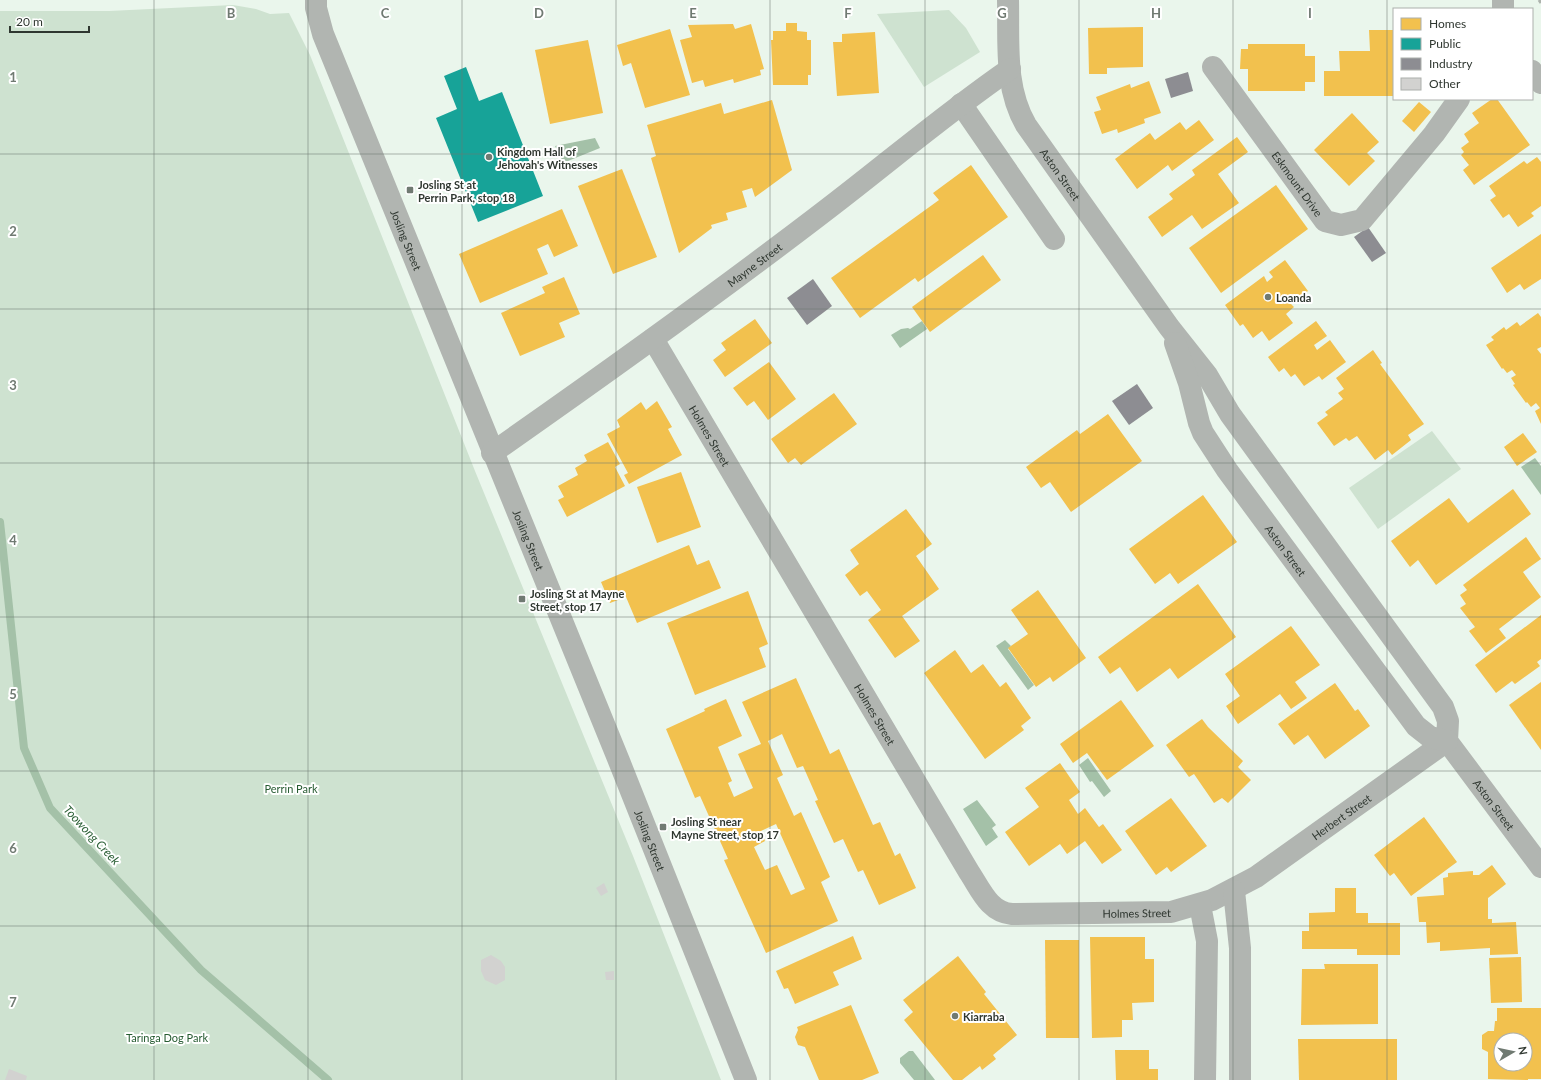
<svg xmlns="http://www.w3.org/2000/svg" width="1541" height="1080" font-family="Lato,sans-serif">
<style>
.green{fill:#cee2d0}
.water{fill:#a4c1a8}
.homes{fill:#f2c14e;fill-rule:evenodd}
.public{fill:#17a398}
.industry{fill:#8d8d92}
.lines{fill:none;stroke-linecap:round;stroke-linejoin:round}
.stream{stroke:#a4c1a8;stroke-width:8}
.building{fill:#d2d2d0}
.minor{stroke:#b1b5b1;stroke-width:22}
.rail{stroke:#adb3ad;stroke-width:3;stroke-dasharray:7 7;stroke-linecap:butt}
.grid{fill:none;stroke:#707a72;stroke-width:1;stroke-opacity:0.55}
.poi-dot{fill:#707a72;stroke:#fff;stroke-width:1.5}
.labels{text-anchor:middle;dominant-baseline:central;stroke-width:4;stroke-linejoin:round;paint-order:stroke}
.poi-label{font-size:11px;font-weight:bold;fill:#2f3730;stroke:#fff;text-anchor:start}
.street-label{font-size:11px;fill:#2f3730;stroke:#fff}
.park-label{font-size:11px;fill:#265b31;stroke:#fff}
.water-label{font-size:12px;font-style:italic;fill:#2a5f35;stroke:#fff}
.grid-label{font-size:13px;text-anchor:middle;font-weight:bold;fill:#707a72;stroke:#fff;stroke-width:4;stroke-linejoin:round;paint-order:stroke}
</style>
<rect width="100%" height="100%" fill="#eaf6ec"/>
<g class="green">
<polygon points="233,5 256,9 270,14 289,13 310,55 475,471 633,856 721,1080 0,1080 0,11 109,11"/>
<polygon points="949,10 966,28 980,52 924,87 877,14"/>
<polygon points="1432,431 1461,469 1378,529 1349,488"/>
</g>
<g class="water">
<polygon points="595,138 600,148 563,163 555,146"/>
<polygon points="922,321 927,329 900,348 891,335 901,329 908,328 910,329"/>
<polygon points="1535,458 1541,466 1541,495 1521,467"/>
<polygon points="1005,640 1011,646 1008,649 1034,685 1028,690 996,646"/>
<polygon points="1088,758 1111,791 1104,797 1092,781 1090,782 1079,765"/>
<polygon points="977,800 996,825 992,828 998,837 986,846 963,809"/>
<polygon points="909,1051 913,1051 935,1080 914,1080 900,1063 900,1058"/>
</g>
<g class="homes">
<polygon points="786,23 797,23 797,31 807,32 807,40 811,40 811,75 808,75 808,85 773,85 771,40 773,40 773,31 786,31"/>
<polygon points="733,24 735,29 751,24 764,69 760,70 761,75 734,83 733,79 705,87 703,80 692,83 680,40 692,37 688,25"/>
<polygon points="1143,27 1143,67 1107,68 1107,74 1089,74 1088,28"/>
<polygon points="670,29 690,95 645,108 631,63 623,66 617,45"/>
<polygon points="1369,30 1394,30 1394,96 1324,96 1324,71 1340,71 1339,51 1370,51"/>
<polygon points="875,32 879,93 837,96 833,42 842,42 842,34"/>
<polygon points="588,40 603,113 550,124 535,50"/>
<polygon points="1248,44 1305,44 1305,56 1315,56 1315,82 1305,82 1305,91 1248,91 1248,69 1240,69 1241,49 1248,49"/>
<polygon points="1149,81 1161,113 1144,119 1145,123 1118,133 1117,129 1102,134 1094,112 1101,110 1096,97 1130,84 1131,88"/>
<polygon points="1492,99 1497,99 1530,145 1474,185 1463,170 1469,165 1461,155 1464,152 1461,148 1469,142 1464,134 1479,123 1472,113"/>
<polygon points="772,100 792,170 755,197 752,188 742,191 747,207 726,213 728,220 711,225 712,228 679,253 651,158 656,156 647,125 721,103 724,114"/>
<polygon points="1419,102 1431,112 1414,132 1402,121"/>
<polygon points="1352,113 1379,142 1367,153 1375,161 1349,186 1314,150"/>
<polygon points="1199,120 1214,140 1172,171 1168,165 1137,189 1115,159 1150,133 1155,140 1180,122 1186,130"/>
<polygon points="1237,137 1248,152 1218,174 1239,203 1202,229 1192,215 1162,237 1148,217 1173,199 1169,194 1195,175 1192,170"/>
<polygon points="1537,157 1541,162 1541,206 1531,213 1534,216 1518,227 1509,214 1503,218 1490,200 1496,196 1489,186 1524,161 1527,164"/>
<polygon points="971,165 1008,217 918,282 915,278 860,318 831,278 939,200 933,193"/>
<polygon points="622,169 657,257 613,274 578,186"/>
<polygon points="1276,185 1308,229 1221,293 1189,248"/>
<polygon points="562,209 578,246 554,257 548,244 537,249 548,274 480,303 459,254"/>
<polygon points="1541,234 1541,279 1524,290 1520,284 1507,293 1491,268"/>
<polygon points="983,255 1001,280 930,332 912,307"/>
<polygon points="1285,260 1308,291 1291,304 1294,307 1286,314 1293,323 1269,341 1262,331 1253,338 1243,324 1240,326 1225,305 1264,276 1267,282 1273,277 1269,272"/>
<polygon points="564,277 580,314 559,323 565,337 520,356 501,313 545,293 542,287"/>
<polygon points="1538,313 1541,317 1541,347 1537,349 1541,354 1541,424 1535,411 1540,408 1536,403 1531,407 1527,402 1526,403 1513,385 1515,384 1511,378 1516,375 1512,370 1507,373 1503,368 1502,369 1486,345 1494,340 1491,337 1504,327 1506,330 1517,322 1520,326"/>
<polygon points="755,319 772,343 725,377 713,360 726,350 721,343"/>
<polygon points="1316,321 1327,336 1314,345 1317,350 1330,340 1346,362 1322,380 1319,376 1304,386 1295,374 1291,377 1284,368 1279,372 1268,357"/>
<polygon points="1373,350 1382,363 1380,364 1424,424 1408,435 1411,440 1392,455 1388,450 1375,460 1357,436 1349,441 1346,438 1334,446 1317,423 1328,415 1325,412 1343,399 1338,393 1344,389 1336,378"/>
<polygon points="769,362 796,399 768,420 754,401 747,406 733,388"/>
<polygon points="834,393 857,424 801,465 795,458 788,463 771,439"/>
<polygon points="657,401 672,427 668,429 682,455 629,484 624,475 628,473 607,434 620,427 617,420 641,402 646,410"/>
<polygon points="1108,414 1142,461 1071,512 1050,482 1041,488 1026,467 1077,430 1080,434"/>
<polygon points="1523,433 1537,452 1517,466 1504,447"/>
<polygon points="608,442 620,464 615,467 625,486 567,517 558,500 564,497 558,486 578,475 575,468 587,461 584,455"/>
<polygon points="681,472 701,527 657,543 637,487"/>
<polygon points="1513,489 1531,514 1436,585 1418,560 1410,567 1391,541 1449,498 1468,523"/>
<polygon points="1203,495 1237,542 1178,584 1170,573 1155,584 1129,549"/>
<polygon points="906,509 932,544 916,556 939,589 902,616 920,641 895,658 868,620 881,610 867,591 860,596 845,575 859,564 850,550"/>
<polygon points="1526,537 1541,559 1523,572 1541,597 1499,629 1506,638 1486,653 1469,631 1475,627 1460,608 1466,604 1460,595 1467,590 1463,585"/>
<polygon points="689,545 697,565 709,560 721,588 637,623 626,597 610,603 601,582"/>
<polygon points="1198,584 1236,637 1178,679 1170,668 1137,692 1120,667 1110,674 1098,657"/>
<polygon points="1038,590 1086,658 1053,682 1050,677 1036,687 1008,648 1028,634 1011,610"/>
<polygon points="748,591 768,644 759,648 766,667 695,695 667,623"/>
<polygon points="1541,615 1541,659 1537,662 1540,666 1515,684 1512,681 1496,693 1475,665"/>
<polygon points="1291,626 1320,665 1295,682 1307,698 1291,709 1280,694 1238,724 1226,706 1240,696 1225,674"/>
<polygon points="955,650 971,673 983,664 1000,687 1006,682 1031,718 1021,726 1024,730 985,759 924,673"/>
<path d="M796,678l34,76 9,-5 34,76 7,-3 15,34 5,-3 16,35 -37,17 -16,-35 -5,2 -15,-33 -9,4 -19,-42 3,-1 -15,-34 -6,2 -15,-34 -14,7 15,34 -6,3 17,38 7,-4 29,65 -9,5 17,39 -72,32 -42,-93 4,-1 -28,-63 -5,2 -29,-69 39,-18 -1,-2 22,-10 16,37 -24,11 14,34 -4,2 6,14 19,-9 -15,-34 23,-10 -19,-42zM776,824l29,65 -14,6 -14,-30 -12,5 -11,-23 11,-6 -4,-10z"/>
<polygon points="1541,682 1541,750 1509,705"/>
<polygon points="1335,683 1355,711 1358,709 1370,726 1325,759 1308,735 1294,745 1278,724"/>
<polygon points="1121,700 1154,746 1107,780 1087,753 1073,763 1060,744"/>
<polygon points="1202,719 1208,727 1243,761 1238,767 1251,780 1228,803 1222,798 1214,803 1194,774 1189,777 1166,745"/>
<polygon points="1060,763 1080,792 1069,800 1078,814 1085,808 1099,827 1103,824 1122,850 1102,864 1085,841 1067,854 1060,844 1029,866 1005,832 1039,807 1025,788"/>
<polygon points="1171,798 1207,846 1171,872 1167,867 1156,875 1125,831"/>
<polygon points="1424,817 1457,862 1411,896 1394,873 1390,876 1374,855"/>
<polygon points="1492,865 1506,884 1488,898 1488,919 1492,919 1492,923 1516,922 1518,954 1490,955 1490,948 1440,951 1440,942 1427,943 1426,922 1419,922 1417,897 1444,895 1443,878 1448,877 1448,873 1473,871 1473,875 1479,875"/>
<polygon points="1335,888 1356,888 1356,913 1368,913 1368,923 1400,923 1400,955 1357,955 1357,949 1302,949 1302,931 1309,931 1309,913 1335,912"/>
<polygon points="853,936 862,959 833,972 839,985 795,1004 788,988 784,989 776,971"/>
<polygon points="1090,937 1145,937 1145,959 1154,959 1154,1002 1132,1003 1133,1020 1122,1020 1122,1037 1092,1038"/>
<polygon points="1045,940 1079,940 1079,1038 1046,1038"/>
<polygon points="958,956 986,992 984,994 1017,1035 993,1055 996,1059 982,1070 980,1066 962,1080 953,1080 904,1020 913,1012 903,1000"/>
<polygon points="1521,957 1522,1002 1491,1003 1489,958"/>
<polygon points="1324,964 1378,964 1378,1024 1301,1025 1302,969 1325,969"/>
<polygon points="851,1005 879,1073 862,1080 819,1080 805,1047 798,1045 795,1037 798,1030 797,1027"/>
<path d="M1497,1008h44v71h-13v1l-40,-1v-27l-6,-3v-14l6,-4h6l1,-10h2zM1501,1040h24v24h-24z"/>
<polygon points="1298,1039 1397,1039 1397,1080 1299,1080"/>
<polygon points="1115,1050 1149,1050 1149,1069 1158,1069 1158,1080 1116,1080"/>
</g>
<polygon class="public" points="466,67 479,101 502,92 543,196 478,222 436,118 457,109 444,76"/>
<g class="industry">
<polygon points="1188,72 1193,91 1171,98 1165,79"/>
<polygon points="1368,227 1386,253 1372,262 1354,237"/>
<polygon points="813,279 832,306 807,325 787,298"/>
<polygon points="1137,384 1153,408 1129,425 1112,401"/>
</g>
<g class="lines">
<polyline class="stream" points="0,522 24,748 50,808 201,970 328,1080"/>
</g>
<g class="building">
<polygon points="604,883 608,892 601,896 596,888"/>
<polygon points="491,955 501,961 505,967 505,980 496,985 485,980 481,971 481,960"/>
<polygon points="614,971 614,980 606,980 605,972"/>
<polygon points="9,1069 27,1076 26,1080 5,1080"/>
</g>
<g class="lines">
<g class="minor">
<path id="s1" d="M316,0v8l7,26 296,727 127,319"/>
<path id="s2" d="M1008,0c1,43 -4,87 18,125l143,202 38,48 23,39 213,293 5,14 -1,20 94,126"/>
<polyline points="1503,0 1503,9"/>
<path id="s3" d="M1213,67l112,154 16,4 21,-5 72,-86 25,-35"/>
<polyline points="1532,71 1541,83"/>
<polyline points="961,104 1054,239"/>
<path id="s4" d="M653,339l316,533c12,18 20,40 43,42l159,-2 41,-12 44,-23 191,-136"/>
<path id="s5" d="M1175,343l14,40 10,40 4,10 24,37 189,256 14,11 17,4"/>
<path id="s6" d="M492,453c110,-77 219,-155 325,-236 65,-49 126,-102 193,-148"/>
<polyline points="1234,891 1240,948 1240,1080"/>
<polyline points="1200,905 1207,941 1205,1080"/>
</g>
<polyline class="rail" points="1539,0 1541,3"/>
</g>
<path class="grid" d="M154,0v1080M308,0v1080M462,0v1080M616,0v1080M770,0v1080M925,0v1080M1079,0v1080M1233,0v1080M1387,0v1080M0,154h1541M0,309h1541M0,463h1541M0,617h1541M0,771h1541M0,926h1541"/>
<g class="poi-dot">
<circle cx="489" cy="157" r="4"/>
<rect x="406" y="186" width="8" height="8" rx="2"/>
<circle cx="1268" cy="297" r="4"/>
<rect x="518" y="595" width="8" height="8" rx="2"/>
<rect x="659" y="823" width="8" height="8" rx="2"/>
<circle cx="955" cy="1016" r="4"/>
</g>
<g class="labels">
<g class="poi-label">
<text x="497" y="151">Kingdom Hall of<tspan x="497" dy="13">Jehovah's Witnesses</tspan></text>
<text x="418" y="184">Josling St at<tspan x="418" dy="13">Perrin Park, stop 18</tspan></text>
<text x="1276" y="297">Loanda</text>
<text x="530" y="593">Josling St at Mayne<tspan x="530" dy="13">Street, stop 17</tspan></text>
<text x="671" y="821">Josling St near<tspan x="671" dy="13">Mayne Street, stop 17</tspan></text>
<text x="963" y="1016">Kiarraba</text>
</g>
<g class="street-label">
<text stroke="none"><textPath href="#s2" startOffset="188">Aston Street</textPath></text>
<text stroke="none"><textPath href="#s3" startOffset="144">Eskmount Drive</textPath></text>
<text stroke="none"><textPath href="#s1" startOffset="257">Josling Street</textPath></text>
<text stroke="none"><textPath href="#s6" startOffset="323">Mayne Street</textPath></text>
<text stroke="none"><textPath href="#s4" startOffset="112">Holmes Street</textPath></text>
<text stroke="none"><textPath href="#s1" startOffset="581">Josling Street</textPath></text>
<text stroke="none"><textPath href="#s5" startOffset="238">Aston Street</textPath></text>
<text stroke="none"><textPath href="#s4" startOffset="436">Holmes Street</textPath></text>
<text stroke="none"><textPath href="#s2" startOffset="958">Aston Street</textPath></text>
<text stroke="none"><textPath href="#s4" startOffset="1038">Herbert Street</textPath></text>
<text stroke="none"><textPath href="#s1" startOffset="905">Josling Street</textPath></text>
<text stroke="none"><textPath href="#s4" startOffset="807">Holmes Street</textPath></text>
</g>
<g class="park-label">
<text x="291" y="788">Perrin Park</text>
<text x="167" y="1037">Taringa Dog Park</text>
</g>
<g class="water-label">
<text transform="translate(92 835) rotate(47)">Toowong Creek</text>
</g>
</g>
<g class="grid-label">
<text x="231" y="18">B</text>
<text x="385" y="18">C</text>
<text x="539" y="18">D</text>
<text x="693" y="18">E</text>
<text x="848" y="18">F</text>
<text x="1002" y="18">G</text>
<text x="1156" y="18">H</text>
<text x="1310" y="18">I</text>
<text x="13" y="82">1</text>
<text x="13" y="236">2</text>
<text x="13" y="390">3</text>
<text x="13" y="545">4</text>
<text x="13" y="699">5</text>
<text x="13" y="853">6</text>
<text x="13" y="1007">7</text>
</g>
<rect x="1393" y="8" width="140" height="92" fill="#ffffff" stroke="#acafac"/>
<rect x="1401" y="18" width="20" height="12" fill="#f2c14e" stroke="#acafac"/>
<text x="1429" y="28" font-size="12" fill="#2f3730">Homes</text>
<rect x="1401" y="38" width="20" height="12" fill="#17a398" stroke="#acafac"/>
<text x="1429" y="48" font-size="12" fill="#2f3730">Public</text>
<rect x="1401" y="58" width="20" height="12" fill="#8d8d92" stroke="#acafac"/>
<text x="1429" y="68" font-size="12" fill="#2f3730">Industry</text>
<rect x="1401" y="78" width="20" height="12" fill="#d2d2d0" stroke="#acafac"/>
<text x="1429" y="88" font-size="12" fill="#2f3730">Other</text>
<g transform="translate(1513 1052) rotate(81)"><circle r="19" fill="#ffffff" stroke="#acafac"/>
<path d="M0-3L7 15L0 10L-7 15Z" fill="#707a72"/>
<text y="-6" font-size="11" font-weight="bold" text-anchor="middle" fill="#2f3730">N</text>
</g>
<path d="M10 26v6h79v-6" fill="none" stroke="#2f3730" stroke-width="2"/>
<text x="16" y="26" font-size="12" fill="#2f3730" stroke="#ffffff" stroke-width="3" paint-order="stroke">20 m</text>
</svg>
